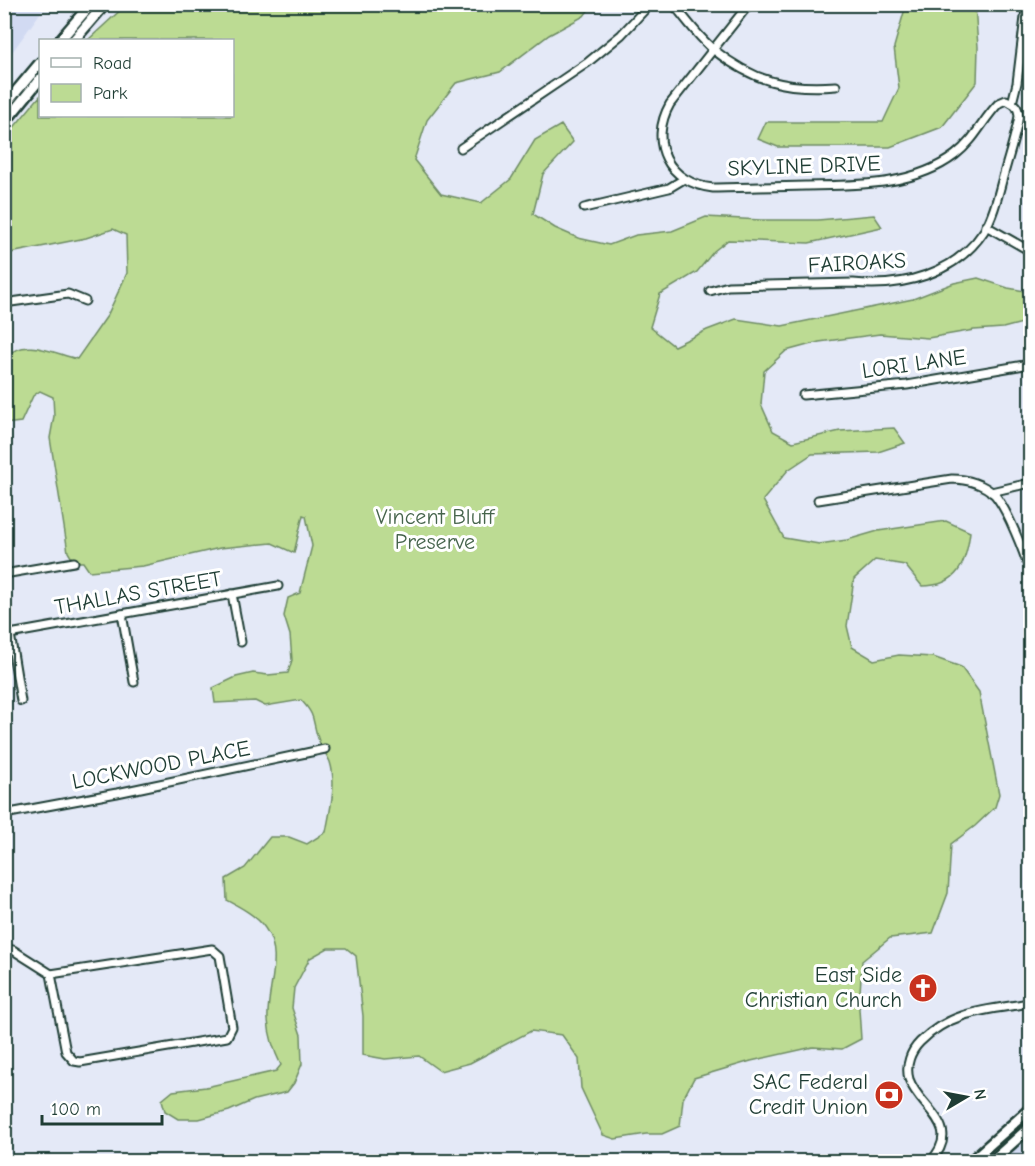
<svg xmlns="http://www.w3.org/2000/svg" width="1035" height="1166" font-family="'Comic Neue',sans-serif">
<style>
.built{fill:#d1daf2}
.green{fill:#bcdb93;stroke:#6e8c64;stroke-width:1.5}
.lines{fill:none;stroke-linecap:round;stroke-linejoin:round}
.minor-casing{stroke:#1f3d34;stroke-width:11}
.secondary-casing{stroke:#1f3d34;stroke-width:14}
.minor{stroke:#fff;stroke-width:7}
.secondary{stroke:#fff;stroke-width:9}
.labels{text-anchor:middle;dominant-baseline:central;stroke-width:6;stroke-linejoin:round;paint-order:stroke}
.street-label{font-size:22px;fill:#1f3d34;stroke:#fff}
.park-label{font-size:22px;fill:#46644c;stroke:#fff}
.poi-label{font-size:22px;fill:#1f3d34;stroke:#fff;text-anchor:end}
</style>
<rect width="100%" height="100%" fill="#e4e9f7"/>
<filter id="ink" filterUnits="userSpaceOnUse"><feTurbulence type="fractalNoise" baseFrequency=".0167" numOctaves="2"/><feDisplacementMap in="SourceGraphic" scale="12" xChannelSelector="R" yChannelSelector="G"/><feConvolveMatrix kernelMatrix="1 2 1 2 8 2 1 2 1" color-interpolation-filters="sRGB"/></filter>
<g filter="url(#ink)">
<g class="built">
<polygon points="5,4 46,5 5,62 4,5"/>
<polygon points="1030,1136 1030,1161 1000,1161 1005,1157"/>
</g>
<g class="green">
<path d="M593,4l-9,12 -35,19 -49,37 -44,11 -29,37 -13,40 27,34 40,9 30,-24 24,-39 26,-15 12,17 -30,32 -10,40 22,14 23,10 31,7 27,-10 36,-4 34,-14 55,3h57l56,-5 8,12 -73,16 -81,-3 -14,11 -17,21 -37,22 -10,33 24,19 33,-16 29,-11 46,7 131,-27 41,-16 24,-5 30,10 22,4v29l-27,7 -29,2 -46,8 -48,-4 -61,8 -33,9 -22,20 -3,33 12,27 20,11 47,-11 54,-3 11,15 -27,9 -66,2 -24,16 -25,30 21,38 35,6 28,-4 31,-9 68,-10 24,11c-4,32 -12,54 -48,54l-17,-21 -30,-5 -21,19 -7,47 5,21 22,13 25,-5 34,2 28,10 18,25 20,102 -4,13 -20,19 -24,18 -3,49 -15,40 -43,5 -28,23 -3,48 2,30 -19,10 -29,-2 -62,14 -57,17 -11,21 -3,27 -18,8h-16l-31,5 -12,-4 -22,-47 -2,-29 -17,-24 -31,-4 -61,32 -30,8 -21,-15 -34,3 -22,-4v-39l-7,-60 -10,-8h-18l-18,10 -16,30 -2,20 9,27 1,29 -8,19 -7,9 -33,8 -25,11 -30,8h-21l-13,-8 -3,-11 11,-9 33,-4 70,-16 5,-6c-7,-14 -12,-29 -13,-45 -2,-30 17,-65 -3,-92 -8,-12 -25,-21 -38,-28l-1,-21 19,-11 25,-31h19l18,7 19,-12c4,-22 11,-48 4,-70 -3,-7 -8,-13 -11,-21 -8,-20 -1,-23 -18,-41l-36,6 -10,-5 -40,2 -2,-15 23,-11 17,-4 15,2 20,-2 4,-13 -2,-25 -6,-19 4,-18 12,-5 12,-47 -6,-30 -3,-1 -9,38 -22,-10 -52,5 -77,18 -54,5 -6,-9h-9l-6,-10 -18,-114 4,-22 -1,-19 -13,-6 -7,5 -12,26 -16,2v-67c21,-20 47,-4 72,2l30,-43 20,-43 -1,-38 -13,-6 -27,9 -81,16v-116l35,-42v20h192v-76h-144l38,-35z"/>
<polygon points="906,5 975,5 978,47 977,82 942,127 890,147 778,147 758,139 766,122 883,122 899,88 894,47"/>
</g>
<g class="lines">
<g class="minor-casing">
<g id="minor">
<path d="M673,4c13,15 25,33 41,46 39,31 72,40 122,36"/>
<polyline points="1012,103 1017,83 1026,9"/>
<polyline points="461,148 587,63 621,35 650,4"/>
<polyline points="584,208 669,188 684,179"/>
<polyline points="986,226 1030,251"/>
<path d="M710,291l18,-5 125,-3c49,5 103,-9 131,-52 11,-18 15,-41 21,-61 5,-18 11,-36 14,-54 -1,-10 -4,-12 -13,-16l-7,3c-16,16 -24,37 -44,52 -42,32 -100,30 -150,31 -31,1 -62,1 -92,2 -45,-5 -65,-45 -43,-84l79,-100"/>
<polyline points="4,303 68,294 85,301"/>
<polyline points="803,395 907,385 1030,364"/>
<polyline points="991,492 1030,483"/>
<path d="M818,500l134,-21c15,0 32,5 43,16 13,16 29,57 35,77"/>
<polyline points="4,574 74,562"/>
<polyline points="232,594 241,642"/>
<polyline points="122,614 134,682"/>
<polyline points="10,634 21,701"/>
<polyline points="4,635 278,586"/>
<polyline points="4,814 117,793 325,749"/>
<polyline points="4,948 13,950 51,974"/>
<polygon points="212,949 220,956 232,1027 227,1037 80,1062 74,1061 66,1052 51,974"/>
<path d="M930,1162c35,-37 -11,-53 -21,-83 -4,-14 2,-28 11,-37 32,-32 69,-32 110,-39"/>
</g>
</g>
<g class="secondary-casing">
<g id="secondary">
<polyline points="60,40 91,4"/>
<polyline points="74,40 105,4"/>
<polyline points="4,106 40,63"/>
<polyline points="4,123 40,79"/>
<polyline points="970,1162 1030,1109"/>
<polyline points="991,1162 1030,1127"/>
</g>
</g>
<use href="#minor" class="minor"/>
<use href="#secondary" class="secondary"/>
</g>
</g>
<defs>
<g id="church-disc" transform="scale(1.5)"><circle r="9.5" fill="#c8321e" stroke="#fff"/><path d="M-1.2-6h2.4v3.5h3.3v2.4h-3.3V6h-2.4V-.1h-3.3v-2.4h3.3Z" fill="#fff"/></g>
<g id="bank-disc" transform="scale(1.5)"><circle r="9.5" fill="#c8321e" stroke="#fff"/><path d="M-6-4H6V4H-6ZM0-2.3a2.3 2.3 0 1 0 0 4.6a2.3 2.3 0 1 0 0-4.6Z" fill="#fff"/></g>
</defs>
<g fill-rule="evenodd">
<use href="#church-disc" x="923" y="988"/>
<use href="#bank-disc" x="889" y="1095"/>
</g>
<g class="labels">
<g class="street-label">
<text transform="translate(804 166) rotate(-2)">SKYLINE DRIVE</text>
<text transform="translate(857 263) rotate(-3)">FAIROAKS</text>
<text transform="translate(914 364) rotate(-8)">LORI LANE</text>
<text transform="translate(138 593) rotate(-10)">THALLAS STREET</text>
<text transform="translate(161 765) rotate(-11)">LOCKWOOD PLACE</text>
</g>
<g class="park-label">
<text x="435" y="517">Vincent Bluff<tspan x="435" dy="25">Preserve</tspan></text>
</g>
<g class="poi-label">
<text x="902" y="975">East Side<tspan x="902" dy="25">Christian Church</tspan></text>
<text x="868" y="1082">SAC Federal<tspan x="868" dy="25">Credit Union</tspan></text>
</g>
</g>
<rect width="1035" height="1166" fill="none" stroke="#fff" stroke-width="24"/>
<rect x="12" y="12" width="1011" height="1142" fill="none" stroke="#1f3d34" stroke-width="2" filter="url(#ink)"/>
<rect x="39" y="39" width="195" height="78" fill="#ffffff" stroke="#a5b1ae" stroke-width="1.5"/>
<rect x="51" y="58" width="30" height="9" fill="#ffffff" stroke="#a5b1ae" stroke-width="1.5"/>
<text x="93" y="69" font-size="18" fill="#1f3d34">Road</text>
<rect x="51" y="84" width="30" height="18" fill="#bcdb93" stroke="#a5b1ae" stroke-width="1.5"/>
<text x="93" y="99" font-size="18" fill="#1f3d34">Park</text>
<g transform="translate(966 1097) rotate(80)" stroke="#ffffff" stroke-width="4.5" paint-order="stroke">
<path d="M0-4.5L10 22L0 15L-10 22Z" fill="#1f3d34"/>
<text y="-9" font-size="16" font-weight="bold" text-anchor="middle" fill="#1f3d34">N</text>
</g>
<path d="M42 1115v9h120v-9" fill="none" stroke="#1f3d34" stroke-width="3"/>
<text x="51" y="1115" font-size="18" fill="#1f3d34" stroke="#ffffff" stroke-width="4.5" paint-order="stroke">100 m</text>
</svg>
